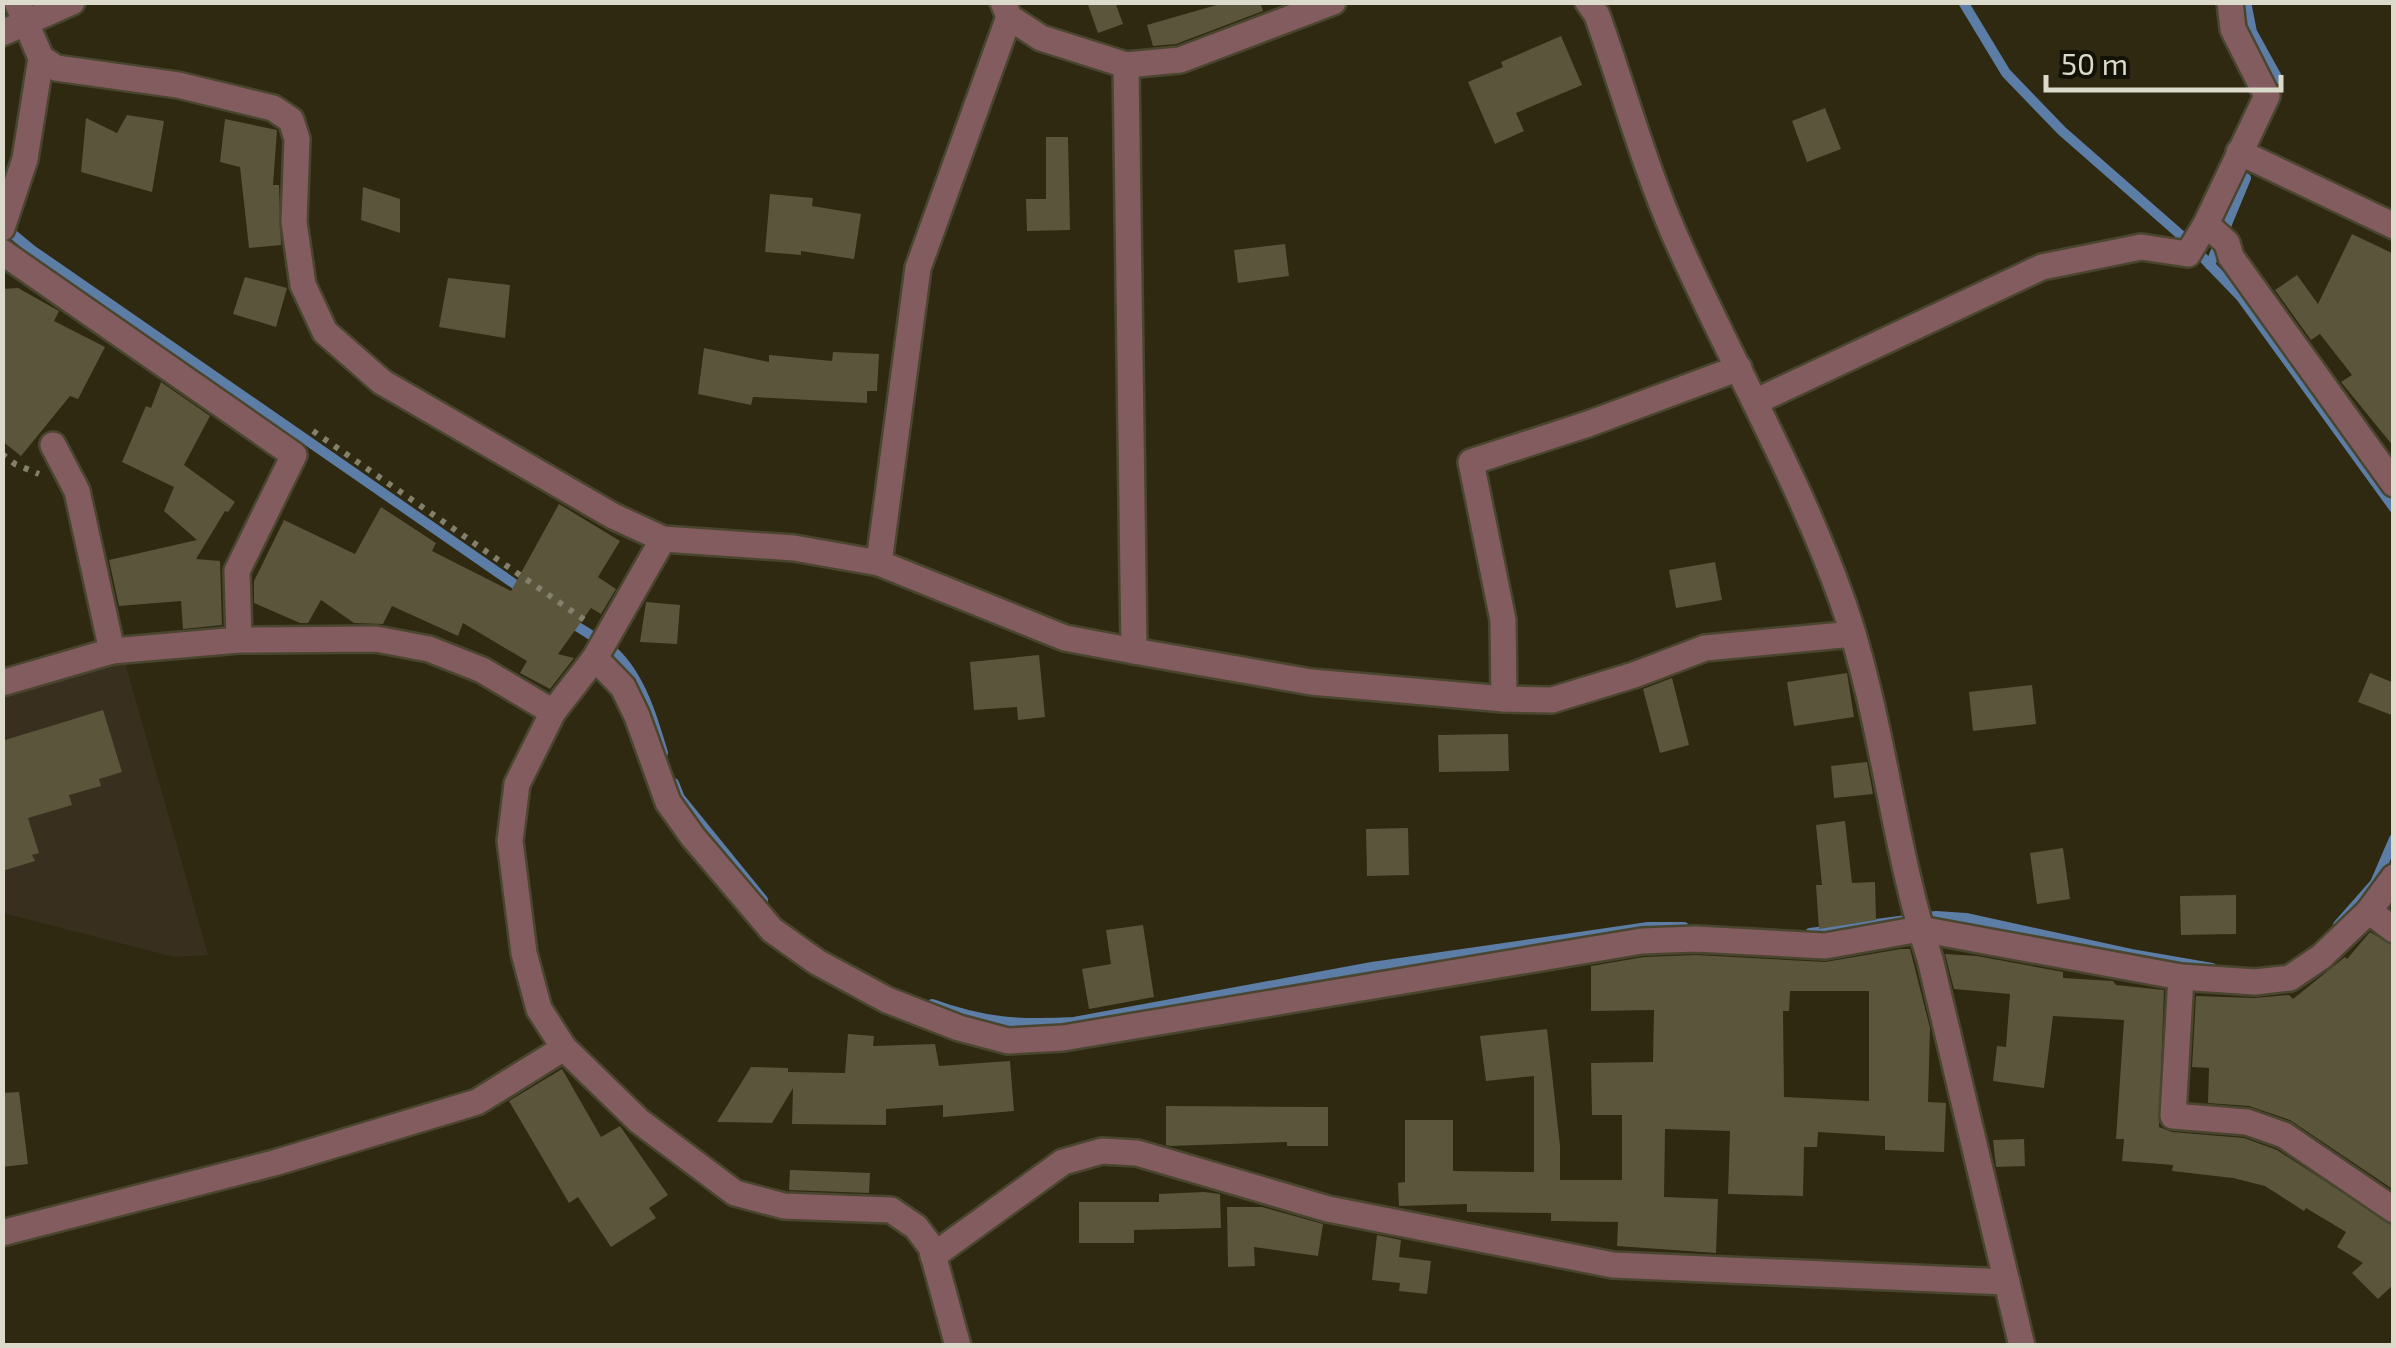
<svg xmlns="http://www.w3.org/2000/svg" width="2396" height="1348" font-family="'Exo 2',sans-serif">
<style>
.education{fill:#392f1f}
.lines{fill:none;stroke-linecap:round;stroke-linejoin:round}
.stream{stroke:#5c7da5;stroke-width:10}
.building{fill:#5a553b;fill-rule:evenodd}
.minor-casing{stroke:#4a452e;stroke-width:30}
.tertiary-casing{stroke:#4a452e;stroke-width:30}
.path{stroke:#83806c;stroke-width:6;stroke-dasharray:5 8;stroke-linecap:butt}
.minor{stroke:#835c60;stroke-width:25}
.tertiary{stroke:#835c60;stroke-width:25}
</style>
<rect width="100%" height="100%" fill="#2e2910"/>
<polygon class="education" points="124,659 208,955 174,957 3,913 2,695"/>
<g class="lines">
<g class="stream">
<polyline points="1963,2 2006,73 2062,131 2183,237 2241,297 2394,508"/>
<polyline points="2246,2 2252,32 2278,79"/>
<polyline points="3,226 32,250 526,592"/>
<polyline points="2210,265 2246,178"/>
<path d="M569,621c14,10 33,19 46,32 26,25 38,66 48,100"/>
<polyline points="674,783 680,798 763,900"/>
<polyline points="2338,925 2375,883 2394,839"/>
<polyline points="1810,933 1936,916 1966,918 2131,954 2212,968"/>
<path d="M932,1004c52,19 87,21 142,18l298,-55 276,-40h36"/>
</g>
</g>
<g class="building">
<polygon points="1087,2 1115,2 1123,24 1098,33"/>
<polygon points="1227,2 1260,2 1263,11 1176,44 1153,46 1147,25"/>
<polygon points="1561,36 1582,85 1516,113 1524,131 1495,144 1468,82 1503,67 1501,62"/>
<polygon points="1825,108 1841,149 1807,162 1792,121"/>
<polygon points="127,115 164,121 152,192 81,172 86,118 117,133"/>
<polygon points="225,119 277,130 273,185 279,185 281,245 249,248 240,167 220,162"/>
<polygon points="1046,137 1068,137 1070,230 1027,231 1026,199 1046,199"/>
<polygon points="363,187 400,199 400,233 361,220"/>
<polygon points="770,194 813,198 812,206 861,214 854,259 801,251 801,255 765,252"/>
<polygon points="2352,234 2394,254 2394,447 2341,382 2352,375 2320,334 2311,340 2275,290 2297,275 2318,304"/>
<polygon points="1285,244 1289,276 1238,283 1234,250"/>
<polygon points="245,277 287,288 276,327 233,314"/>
<polygon points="448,278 510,285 505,338 439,327"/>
<polygon points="18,288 59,311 54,321 105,347 78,399 70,396 21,456 2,441 2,289"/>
<polygon points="704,348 769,362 769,355 832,361 833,352 879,354 877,391 867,391 867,403 753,397 751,405 698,394"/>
<polygon points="161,382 210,416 184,465 235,502 228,512 225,511 196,559 220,561 222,625 183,629 181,601 119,606 109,560 197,540 164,511 174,487 122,462 146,406 151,408"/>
<polygon points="559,504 620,541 598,577 616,589 601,614 591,608 558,654 574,658 550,689 520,673 527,661 463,623 458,636 392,606 383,624 354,623 321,600 308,623 300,623 254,603 254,581 284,520 355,554 381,507 436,543 432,551 511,591"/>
<polygon points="1715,562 1722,600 1676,608 1669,570"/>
<polygon points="646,602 680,605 677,644 640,642"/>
<polygon points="1039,655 1045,717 1018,720 1017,707 974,710 970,662"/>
<polygon points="1847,673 1854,717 1794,726 1787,682"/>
<polygon points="2370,673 2394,683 2394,716 2358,702"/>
<polygon points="1672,678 1689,745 1660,753 1643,689"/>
<polygon points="2032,685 2036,724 1973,731 1969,692"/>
<polygon points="103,710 122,772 99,779 101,786 69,795 72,805 28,818 39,853 32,855 35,861 2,871 2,741"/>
<polygon points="1508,734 1509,771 1439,772 1438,735"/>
<polygon points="1867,762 1873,794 1834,798 1831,766"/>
<polygon points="1845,821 1852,883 1875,882 1876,920 1819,929 1816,885 1822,885 1816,825"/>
<polygon points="1408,828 1409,875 1367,876 1366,829"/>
<polygon points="2063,848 2070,899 2037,904 2030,853"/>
<polygon points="2236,895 2236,934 2181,935 2180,896"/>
<polygon points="1143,925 1154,997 1089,1009 1082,969 1111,964 1106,930"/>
<polygon points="2370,932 2394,946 2394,1190 2290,1120 2249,1106 2208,1103 2209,1068 2192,1067 2196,996 2254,998 2289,995 2293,999 2345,957 2347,959"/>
<path d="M1901,949h9l20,79 -2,74 18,1 -2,49 -59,-2v-14l-67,-4 -1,15h-13l-1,49 -75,-2 2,-63 -65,-2 -1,68 54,2 -2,54 -99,-7 1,-24 -67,-1v-8l-84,-1v-8l-68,2 -1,-23 7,-1v-62h48v51l81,1v-96l-48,5 -6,-45 67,-7 13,117v34h62v-65h-30l-1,-52 62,-1 1,-52 -63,1v-45l53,-9 52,-2 129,7zM1790,991h79v110l-85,-4 -1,-86h6z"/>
<polygon points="1945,954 1977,956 2063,972 2063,978 2113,981 2116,985 2164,990 2159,1127 2172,1132 2244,1138 2277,1150 2394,1226 2394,1284 2378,1299 2352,1273 2363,1263 2337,1247 2346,1232 2306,1208 2304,1211 2265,1186 2233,1178 2172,1171 2173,1165 2122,1161 2124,1139 2116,1139 2124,1020 2053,1016 2044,1088 1993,1081 1997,1046 2006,1047 2010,994 1954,989"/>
<polygon points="848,1034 874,1036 873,1046 935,1044 939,1066 1010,1061 1014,1111 943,1117 943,1105 886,1109 886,1125 792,1124 793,1088 772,1123 717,1122 751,1067 788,1068 788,1072 845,1073"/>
<polygon points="562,1069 601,1137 620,1126 668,1195 649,1208 656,1218 611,1247 578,1197 569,1203 509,1101"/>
<polygon points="19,1092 28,1164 2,1167 2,1093"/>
<polygon points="1166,1106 1328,1107 1328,1146 1287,1146 1287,1142 1170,1146 1166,1145"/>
<polygon points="2024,1139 2025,1166 1996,1167 1993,1140"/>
<polygon points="790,1170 870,1173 869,1193 789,1190"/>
<polygon points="1204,1192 1220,1194 1221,1228 1134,1230 1134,1243 1079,1243 1079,1202 1159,1202 1159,1194"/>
<polygon points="1227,1207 1262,1207 1323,1224 1318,1256 1254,1247 1255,1266 1228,1267"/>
<polygon points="1377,1235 1401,1240 1399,1257 1431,1261 1427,1294 1399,1291 1400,1283 1372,1280"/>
</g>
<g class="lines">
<g class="minor-casing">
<g id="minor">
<polyline points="17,2 41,58 56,68 178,85 273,108 291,120 297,139 294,222 303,285 325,332 382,382 613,516 663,539 794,548 879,563 1065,638 1134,651 1311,682 1504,699 1552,700 1634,675 1705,648 1853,634"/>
<polyline points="1003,2 1009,17 1041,38 1126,65 1180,60 1333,2"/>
<path d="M1588,2l9,13c26,73 47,150 78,221 54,122 122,238 167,364 41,117 50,242 88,359l92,387"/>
<polyline points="1126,65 1134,651"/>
<polyline points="2239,152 2394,226"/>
<polyline points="2206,224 2227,243 2231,257 2394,484"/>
<polyline points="2,228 25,159 41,58"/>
<polyline points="2,252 294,455 237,571 239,640"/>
<polyline points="1757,401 2042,267 2141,247 2188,254 2206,224 2267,96 2233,29 2230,2"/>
<polyline points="53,445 77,491 112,651"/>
<polyline points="663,539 595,658 553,712 517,784 510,841 524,953 539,1009 564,1048 639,1121 735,1193 784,1206 891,1210 916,1227 931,1247 958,1346"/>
<polyline points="879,563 918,268 1009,17"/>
<polyline points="595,658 623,687 637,716 668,802 693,837 772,930 817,962 887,1000 959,1028 1008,1041 1063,1038 1642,941 1696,939 1825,946 1920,929 2181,977 2255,982 2290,978 2321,957 2369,911 2394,877"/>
<polyline points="2,683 112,651 239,640 376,639 429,649 482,670 553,712"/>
<polyline points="1504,699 1503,620 1471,462 1588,424 1739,368"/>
<polyline points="2369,911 2394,930"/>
<polyline points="2181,977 2173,1116 2247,1122 2284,1135 2394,1210"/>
<polyline points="2,1233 274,1163 477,1102 564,1048"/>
<polyline points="933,1256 1063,1162 1102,1151 1137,1153 1328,1209 1613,1265 2007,1282"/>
</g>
</g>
<g class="tertiary-casing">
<polyline id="tertiary" points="2,33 72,2"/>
</g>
<g class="path">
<polyline points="313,431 586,621"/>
<polyline points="2,454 15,464 39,474"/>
</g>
<use href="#minor" class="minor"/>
<use href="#tertiary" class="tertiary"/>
</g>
<rect width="2396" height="1348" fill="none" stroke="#dcdacb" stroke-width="10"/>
<path d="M2046 75v15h235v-15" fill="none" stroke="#dcdacb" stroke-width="5"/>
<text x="2061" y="75" font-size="30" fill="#dcdacb" stroke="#141207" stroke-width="8" paint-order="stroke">50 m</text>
</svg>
